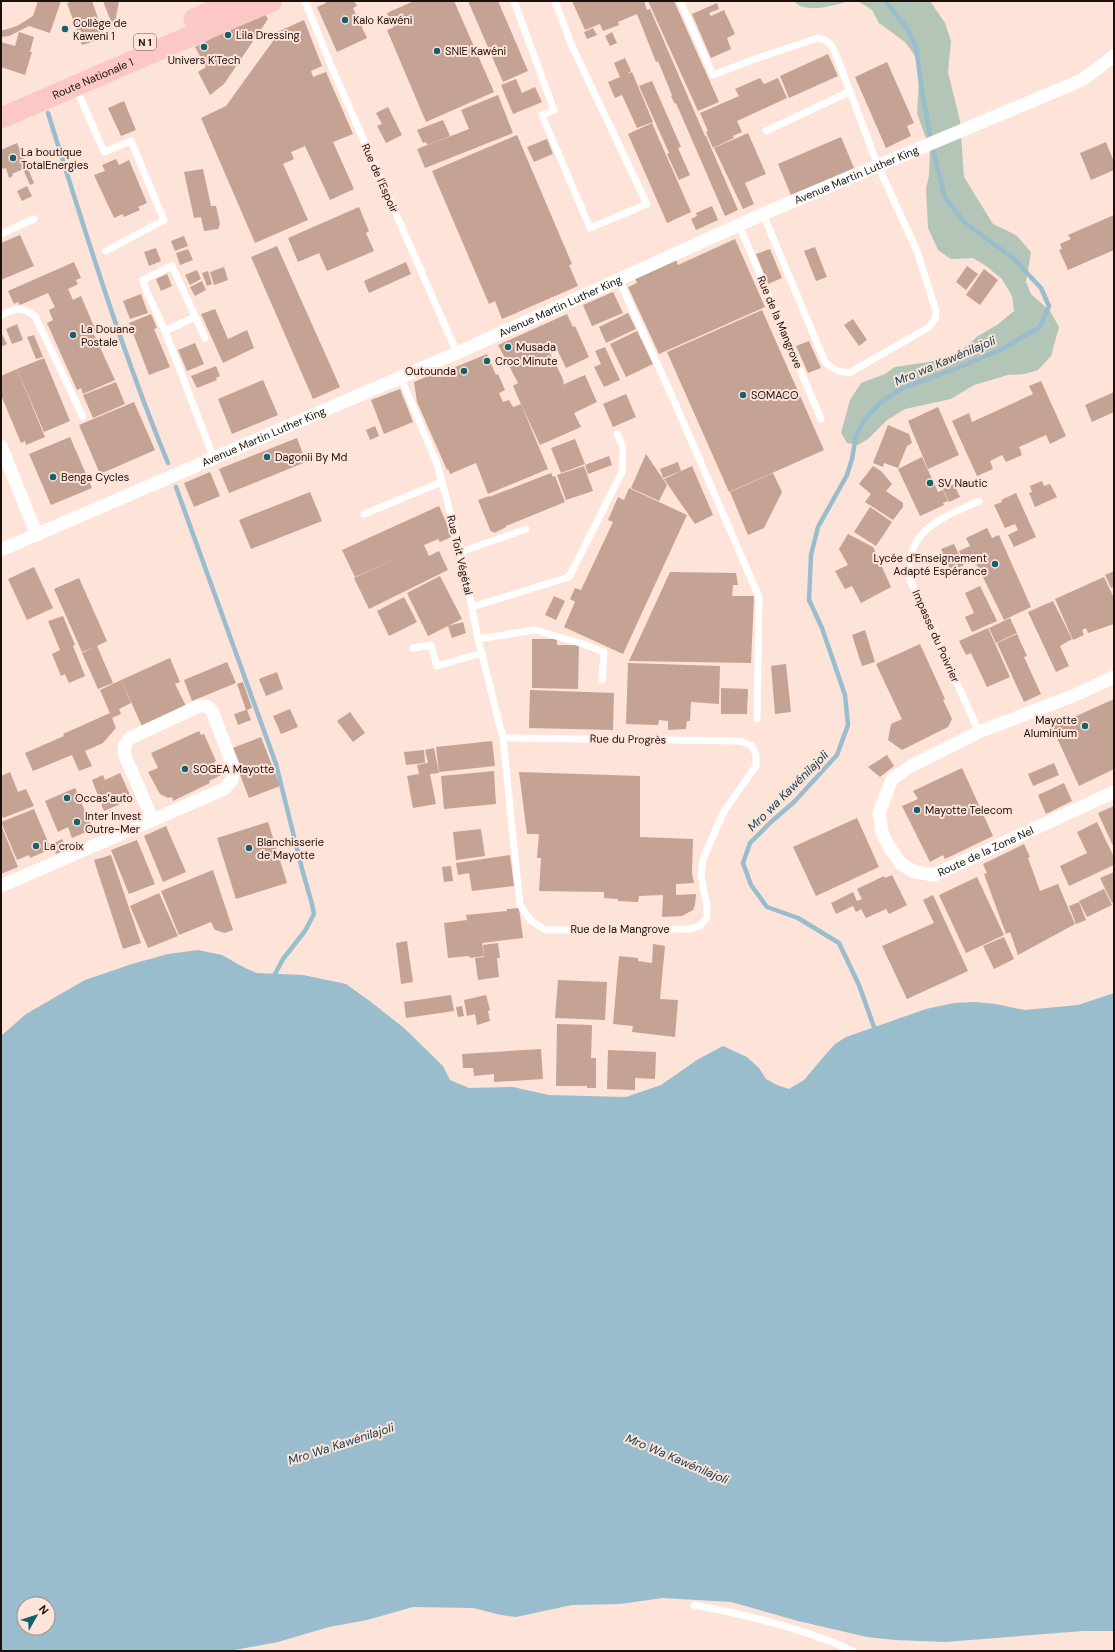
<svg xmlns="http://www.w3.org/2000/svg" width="1115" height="1652" font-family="'DM Sans',sans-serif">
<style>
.green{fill:#b2c5b6}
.water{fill:#99bdcd;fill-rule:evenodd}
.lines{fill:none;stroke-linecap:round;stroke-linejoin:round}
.stream{stroke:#99bdcd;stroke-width:4.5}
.building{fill:#c4a294}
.service{stroke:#fff;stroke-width:7}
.minor{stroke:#fff;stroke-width:13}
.primary{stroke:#fbc8c5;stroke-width:21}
.poi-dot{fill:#13616b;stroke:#fee3d9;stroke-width:1.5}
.labels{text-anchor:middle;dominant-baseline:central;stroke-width:4;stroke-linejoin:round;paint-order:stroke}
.shield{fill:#fee3d9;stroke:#5f4f4a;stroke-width:1}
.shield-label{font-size:10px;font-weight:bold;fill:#1b100c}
.poi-label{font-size:11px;fill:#1b100c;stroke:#fee3d9;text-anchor:start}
.street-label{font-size:11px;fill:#1b100c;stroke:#fee3d9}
.water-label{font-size:12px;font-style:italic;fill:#0f4254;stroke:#fee3d9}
</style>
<rect width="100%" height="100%" fill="#fee3d9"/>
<g class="green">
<path d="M794,1h55c-15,4 -43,14 -55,0z"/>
<polygon points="858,1 930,1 945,23 951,41 948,72 960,121 964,177 993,224 1016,235 1031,252 1026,282 1031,294 1050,311 1059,327 1051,356 1038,370 1025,374 1008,375 974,385 951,399 905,409 887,420 868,439 858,445 847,443 841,433 850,400 861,383 885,374 895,367 929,362 942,359 963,349 978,336 997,325 1014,311 1012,296 1002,279 986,266 973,258 951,259 938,250 928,228 926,189 929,175 930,150 917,113 919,79 916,57 905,42 879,23 872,10"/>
</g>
<path class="water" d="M198,950l24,5 23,13 12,5 46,2 43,9 25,18 33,26 39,38 7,14 19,8 44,-1 36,8 77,2 35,-12 36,-25 26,-14 24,11 12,11 7,11 11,6 12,4 15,-9 22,-26 9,-10 11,-7 80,-28 28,-6 21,-1 21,2 28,6 54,-5 36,-12v638h-31l-138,11 -50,-2 -28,-3 -69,-16 -67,-19 -68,-4 -43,6 -48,1 -56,12 -15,-2 -28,-7 -60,-1 -46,13 -38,7 -51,15 -43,8 -234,1v-615l25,-22 59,-34 47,-16 36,-10zM24,1604h24v24h-24z"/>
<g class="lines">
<g class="stream">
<path d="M48,113c37,118 73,236 120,350"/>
<polyline points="176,487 276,764 302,869 312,904 314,914 305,931 283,959 273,978"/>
<polyline points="874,1032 874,1027 859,985 839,943 798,918 767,907 751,885 743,863 750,843 772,821 794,802 837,755 848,725 845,695 822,628 809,600 811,555 818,527 847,475 852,459 856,436 865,419 881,402 903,388 960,367 1000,350 1023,337 1040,327 1049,306 1041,288 1013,258 965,223 945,198 932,146 922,91 916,47 907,28 885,1"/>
</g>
</g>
<g class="building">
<polygon points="38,1 61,1 50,33 29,26 9,36 1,37 1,31 17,26 33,16"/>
<polygon points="74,1 92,1 105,38 82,45 67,3"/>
<polygon points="103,1 119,1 114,28 108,14"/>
<polygon points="325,1 354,1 357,6 353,8 367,38 337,52 317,7 326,3"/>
<polygon points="414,1 454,1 494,92 426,122 387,30 394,27 387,13"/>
<polygon points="468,1 498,1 528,71 503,82"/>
<polygon points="572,1 644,1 647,10 650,9 705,136 706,136 738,210 725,216 676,103 675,104 671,96 672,95 658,61 656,62 637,14 618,22 619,25 603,31 600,24 585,30"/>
<polygon points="648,1 674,1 719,102 698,111"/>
<polygon points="717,3 719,9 709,13 711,16 724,10 735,34 727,38 731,49 711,58 692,14"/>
<polygon points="263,11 268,19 224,84 210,95 198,72 206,67 195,47"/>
<polygon points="304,20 322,66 311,71 313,77 326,72 353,134 333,142 354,189 330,200 305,146 291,152 294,159 283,164 308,220 255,243 201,118 226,106 276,37 275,33"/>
<polygon points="593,28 597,35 587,39 584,32"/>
<polygon points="19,32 34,37 30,52 32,52 25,75 1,67 1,42 15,46"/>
<polygon points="612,32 617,43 610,46 605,36"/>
<polygon points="828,54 838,76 789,98 780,76"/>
<polygon points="625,58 631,71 627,74 632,72 653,122 637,128 622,95 615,98 608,82 620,77 614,63"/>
<polygon points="887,62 914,123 907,126 911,136 886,148 855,77"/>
<polygon points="760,78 764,84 778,78 787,98 737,121 742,132 733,136 734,138 713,148 706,132 708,131 700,113 739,96 735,89"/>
<polygon points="516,79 522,93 535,87 542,102 513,114 501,85"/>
<polygon points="652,81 681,147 678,148 690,175 679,180 667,154 669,153 639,86"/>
<polygon points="498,95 513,133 425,168 417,149 469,129 461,110"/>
<polygon points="124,101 136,130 121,136 108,108"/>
<polygon points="388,107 402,135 386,143 377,126 382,124 376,113"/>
<polygon points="443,120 450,136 427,145 426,142 423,143 417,130"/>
<polygon points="652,123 691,212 667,223 628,134"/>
<polygon points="748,133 766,174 745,183 754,204 743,209 714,148"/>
<polygon points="517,135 572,264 569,265 578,286 502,319 495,301 489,304 432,171"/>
<polygon points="841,137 854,168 791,195 778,164"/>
<polygon points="547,139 553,154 534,162 527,147"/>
<polygon points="1106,142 1114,162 1114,170 1091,180 1080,153"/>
<polygon points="17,143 34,183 30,185 23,169 12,174 13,176 9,178 6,168 3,169 1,165 1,150"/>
<polygon points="116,159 119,165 129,160 147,203 138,207 140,210 124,217 123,214 114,218 94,175 105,171 102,165"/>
<polygon points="203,169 211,206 216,206 220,224 218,229 204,231 201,217 194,218 184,172"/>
<polygon points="27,186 32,196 22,201 17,191"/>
<polygon points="712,206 718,220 696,230 691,219 697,216 696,213"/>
<polygon points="359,207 369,231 366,233 374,251 327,271 319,253 298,262 288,238"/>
<polygon points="1114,215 1114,250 1068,270 1059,250 1062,249 1060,244 1071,239 1068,235"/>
<polygon points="20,235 34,266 1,280 1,243"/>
<polygon points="184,236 188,246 175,251 171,241"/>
<polygon points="735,239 765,307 659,354 628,287 637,283 635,278 676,260 678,265"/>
<polygon points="277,246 340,387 313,399 251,257"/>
<polygon points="815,247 827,277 816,281 804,251"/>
<polygon points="156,248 161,261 149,266 144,252"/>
<polygon points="188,249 193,260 180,265 176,253"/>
<polygon points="770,249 782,278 768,284 756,254"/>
<polygon points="74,262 81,278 76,280 78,284 68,289 73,300 81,296 96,331 93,332 115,380 83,394 81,388 77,390 47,323 53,320 49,310 55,307 48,293 20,305 18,302 14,304 8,291"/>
<polygon points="406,262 411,274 369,293 364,281"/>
<polygon points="967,266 978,274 966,290 956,282"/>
<polygon points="224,267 228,280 214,285 210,272"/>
<polygon points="984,269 998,280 980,305 966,295"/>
<polygon points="197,270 201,279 190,285 185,275"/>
<polygon points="208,271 212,284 207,286 202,273"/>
<polygon points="167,274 172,286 161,291 156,279"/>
<polygon points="202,281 206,290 195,296 190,287"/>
<polygon points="613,292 623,313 592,326 583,305"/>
<polygon points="141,294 148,313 130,319 123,301"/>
<polygon points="215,309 228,339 247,330 254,348 223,363 201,314"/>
<polygon points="762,310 824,450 729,492 667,352"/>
<polygon points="628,313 636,329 606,343 599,327"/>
<polygon points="151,314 157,328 154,329 170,367 149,375 129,323"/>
<polygon points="567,314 573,327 575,326 589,357 566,368 554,343 547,347 562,377 564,383 562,385 585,375 597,402 574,413 581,427 540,445 521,404 524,403 521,404 513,386 518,383 498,345"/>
<polygon points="853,319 867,340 859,346 844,325"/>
<polygon points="17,324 23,340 12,344 6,329"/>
<polygon points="637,331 653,364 626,377 610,344"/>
<polygon points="1,332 7,344 1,347"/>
<polygon points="34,335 43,357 36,359 27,337"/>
<polygon points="809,341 821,368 808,373 796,346"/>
<polygon points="195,343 204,364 187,371 178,350"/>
<polygon points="605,347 620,380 604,387 594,367 601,364 595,351"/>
<polygon points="487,354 496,375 498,374 505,390 499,393 503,402 509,400 513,407 521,404 548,469 488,494 476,463 450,474 448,469 447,470 417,402 414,382 440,371 441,373"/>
<polygon points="44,358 70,421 44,432 17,369"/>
<polygon points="216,366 220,376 216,378 217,380 197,388 191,376"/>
<polygon points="17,369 45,437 26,445 25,441 21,443 1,395 1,376"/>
<polygon points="263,380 278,415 232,434 218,399"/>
<polygon points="1041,381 1066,436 1050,444 1046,435 1019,447 1022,455 1006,462 1002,455 990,461 993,469 977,476 952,421 969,413 972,422 1033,394 1029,386"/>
<polygon points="116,382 125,404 93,418 83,395"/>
<polygon points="400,389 413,422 384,434 371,400"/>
<polygon points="1114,392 1114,412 1092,422 1085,405"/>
<polygon points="626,394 636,417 613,427 603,404"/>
<polygon points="134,402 155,450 100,474 79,425"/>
<polygon points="938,407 959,455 928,469 908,421"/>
<polygon points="888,425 909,434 912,443 907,446 898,468 884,463 883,467 873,463"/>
<polygon points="375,426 379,436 370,440 366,430"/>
<polygon points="70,437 92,488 51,505 29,454"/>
<polygon points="297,438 306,462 229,493 219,469"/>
<polygon points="575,439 585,464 561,473 551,448"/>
<polygon points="646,454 667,485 659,501 631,488"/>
<polygon points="609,456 612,465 588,474 585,465"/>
<polygon points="922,457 938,492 943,490 948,501 943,503 944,505 920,516 898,469"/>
<polygon points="678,462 681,471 663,478 660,469"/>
<polygon points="584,466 593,491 566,500 557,475"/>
<polygon points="692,466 713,515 695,524 664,479"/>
<polygon points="873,466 881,471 892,484 886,491 903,503 903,507 893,520 865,502 871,494 859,484"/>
<polygon points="210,472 220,496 194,507 184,483"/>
<polygon points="551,473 553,477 555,476 565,502 506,526 506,527 494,533 492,531 491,532 478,500 489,496 489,497"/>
<polygon points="773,473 782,492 764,528 748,535 730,492"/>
<polygon points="1042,481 1044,486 1050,484 1057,497 1035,507 1029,493 1032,492 1030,486"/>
<polygon points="954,484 960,497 949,502 943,489"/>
<polygon points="629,488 687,515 623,654 564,627 575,602 570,599 575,588 581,590 613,522 608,520 618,497 624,500"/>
<polygon points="310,492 322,521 251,549 239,520"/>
<polygon points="1016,493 1036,537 1014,547 1008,535 1018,530 1015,524 1005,528 994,505 1002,502 1001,500"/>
<polygon points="439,506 450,531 449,531 451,537 440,542 438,539 424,545 429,556 439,551 448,570 369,609 354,578 402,556 355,577 342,550"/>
<polygon points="870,507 892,522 876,546 854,532"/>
<polygon points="987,528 992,538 999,535 1031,607 1004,620 974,559 968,562 966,558 963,560 959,551 970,546 966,538"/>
<polygon points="848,534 873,547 891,587 861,603 852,586 845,589 835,571 848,565 839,549"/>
<polygon points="954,544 964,565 951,571 941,549"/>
<polygon points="34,567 53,608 27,620 8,579"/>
<polygon points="1114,571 1114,586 1111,588 1105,575"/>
<polygon points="670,572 736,573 738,585 733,585 732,596 754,596 751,663 629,661"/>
<polygon points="440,576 462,619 428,636 407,593"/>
<polygon points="1104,577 1114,598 1114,624 1088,633 1086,628 1082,630 1084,635 1073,640 1055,599"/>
<polygon points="79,578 107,641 97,646 113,683 98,689 82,653 95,647 82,652 54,589"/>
<polygon points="980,586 997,621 972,632 965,617 974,613 965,593"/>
<polygon points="554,596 565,601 556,620 545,615"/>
<polygon points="404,597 417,622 389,636 377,611"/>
<polygon points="1053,601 1072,639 1060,646 1069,666 1056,672 1028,612"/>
<polygon points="63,616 75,645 73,646 85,676 69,683 65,674 61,676 52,654 60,650 48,621"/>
<polygon points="1010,618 1017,633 996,643 989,628"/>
<polygon points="463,622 466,633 452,638 448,626"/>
<polygon points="988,628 1010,677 987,687 971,653 966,655 959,641"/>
<polygon points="865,630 875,662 862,666 852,635"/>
<polygon points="1017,634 1027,656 1024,657 1041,694 1024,702 997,643"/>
<polygon points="532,639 557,639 557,645 579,645 578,689 532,688"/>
<polygon points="920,644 945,699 943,700 952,719 948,727 902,750 888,740 891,724 902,719 876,664"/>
<polygon points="170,658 180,682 175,684 186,706 142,726 121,680"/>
<polygon points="227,662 236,683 192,701 184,680"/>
<polygon points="628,663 720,666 719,704 691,702 690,721 687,721 686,729 668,730 668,721 659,720 658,725 626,724"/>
<polygon points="786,664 791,712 775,714 771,666"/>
<polygon points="277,672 283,689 266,696 259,679"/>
<polygon points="121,680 131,703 119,709 121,714 112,718 100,690"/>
<polygon points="243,682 252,708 247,710 251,720 238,725 234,714 246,710 237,684"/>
<polygon points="721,688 748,689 747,714 721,714"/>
<polygon points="530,690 614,693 613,730 529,728"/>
<polygon points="1114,699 1114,769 1079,786 1052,727"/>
<polygon points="290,709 298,727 281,734 273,716"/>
<polygon points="350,712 365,733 353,742 337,721"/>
<polygon points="110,713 116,728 103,743 85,751 92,766 79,771 72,755 33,771 25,753 64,736 63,734"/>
<polygon points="199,731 201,735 204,734 216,761 214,762 221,775 209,781 210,783 173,801 172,797 168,798 160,794 148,772 158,768 151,753"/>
<polygon points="261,737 280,786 249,798 230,749"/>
<polygon points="492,741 495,766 439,772 436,747"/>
<polygon points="434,748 439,773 430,774 436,804 413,808 407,776 419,774 417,765 428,763 425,750"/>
<polygon points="424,750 425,763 406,765 404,752"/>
<polygon points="887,755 894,766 880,777 868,767"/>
<polygon points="1054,763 1059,775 1033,786 1028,774"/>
<polygon points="962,768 993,836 945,859 943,855 930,862 902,806 918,799 913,791"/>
<polygon points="494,771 496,804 444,809 441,776"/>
<polygon points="10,772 18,792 26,789 34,806 3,818 1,813 1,776"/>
<polygon points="519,772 640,776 640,837 693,839 692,873 694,883 676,884 676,895 696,894 695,905 693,910 682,916 662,917 663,895 639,896 638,902 618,901 618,899 604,898 604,892 539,891 541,858 537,858 539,834 527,834"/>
<polygon points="120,773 132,799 104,811 92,780 103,775 105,780"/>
<polygon points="1064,783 1072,801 1046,814 1038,795"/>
<polygon points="75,788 93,829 72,838 68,827 58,832 45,801"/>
<polygon points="1114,806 1114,848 1098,813"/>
<polygon points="34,809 51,849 30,858 29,855 17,860 1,822"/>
<polygon points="857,818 879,867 816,896 793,847"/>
<polygon points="268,822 287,883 236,899 217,838"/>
<polygon points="1097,822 1114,857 1114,865 1069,886 1060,866 1087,853 1077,832"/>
<polygon points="1,825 18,867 1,874"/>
<polygon points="166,826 186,872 163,882 144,836"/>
<polygon points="481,829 485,856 456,860 453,832"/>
<polygon points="62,839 67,849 56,854 52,844"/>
<polygon points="137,840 155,884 129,894 111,850"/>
<polygon points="1024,844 1030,857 1028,858 1040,891 1058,884 1075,924 1018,955 1010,932 1006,934 984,874 987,873 983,864"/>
<polygon points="111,855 141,943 123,949 94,860"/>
<polygon points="510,855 514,886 472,891 469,873 458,875 456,863"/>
<polygon points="451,866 453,881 444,882 442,867"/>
<polygon points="213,870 233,930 225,933 215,930 211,922 179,935 161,891"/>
<polygon points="1114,872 1114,902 1112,903 1100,878"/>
<polygon points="892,875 907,905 889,914 886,909 866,918 861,909 856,912 853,906 836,914 831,903 853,892 857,901 862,899 857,889 884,876 885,878"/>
<polygon points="977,877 1004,935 966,953 939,895"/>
<polygon points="1104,889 1112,905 1087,917 1079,901"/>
<polygon points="159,893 178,936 148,948 130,906"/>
<polygon points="933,895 968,971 907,999 882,946 934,923 923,900"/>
<polygon points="1079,902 1086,920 1076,924 1069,906"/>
<polygon points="519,908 523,938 482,943 484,956 470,958 469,956 448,958 444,923 467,920 466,915 507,911 507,909"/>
<polygon points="1004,937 1014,959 994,969 983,946"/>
<polygon points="407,941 413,982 401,984 396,943"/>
<polygon points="498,943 500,958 497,958 499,977 478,980 475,958 484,957 483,945"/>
<polygon points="653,944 665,946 660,999 678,1000 675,1037 632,1032 633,1026 613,1024 619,956 638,958 638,961 652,963"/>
<polygon points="558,980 607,982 605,1020 555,1018"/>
<polygon points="451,995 454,1011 406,1018 404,1002"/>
<polygon points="486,995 490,1010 488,1011 490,1021 477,1025 475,1014 467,1016 464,1000"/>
<polygon points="462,1006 464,1016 458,1017 456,1007"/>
<polygon points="557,1024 592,1025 591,1058 596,1058 596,1088 587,1088 587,1086 556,1086"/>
<polygon points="541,1049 543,1079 494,1082 494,1074 474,1076 473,1068 463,1068 462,1054"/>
<polygon points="608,1050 656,1052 655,1079 635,1078 635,1090 607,1089"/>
</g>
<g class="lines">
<g class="service">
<polyline points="305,1 332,68 457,353"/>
<polyline points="514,1 554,110 542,115 590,228 647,204 571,44 555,1"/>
<path d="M680,1l33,74 42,-16 63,-21c14,2 15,11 20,22l40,106 39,85 19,60 -1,8 -6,8 -78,45c-12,1 -17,-2 -26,-10l-62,-148"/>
<polyline points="76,88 104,152 131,141 164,220 106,251"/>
<polyline points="766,131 849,92"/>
<polyline points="739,225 821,419"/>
<polyline points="1,234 34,219"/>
<polyline points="619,280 675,403 759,597 757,719"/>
<path d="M1,315c15,-7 20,-9 34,1l48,101"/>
<polyline points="165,331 195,317"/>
<polyline points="205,338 172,266 143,280 146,290 165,331 214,459"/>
<polyline points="401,378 437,464 461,552 478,639 503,738 520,905 531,921 546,930 690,929 700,926 707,917 707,906 701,876 703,859 724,811 756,766 756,755 752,746 740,741 503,738"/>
<polyline points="364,514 442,482"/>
<polyline points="461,552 526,529"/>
<polyline points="472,607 569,577 622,472 623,446 617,434"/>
<polyline points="478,639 535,630 583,644 604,652 602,680"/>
<polyline points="413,648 431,645 437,666 482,653"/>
<path d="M979,732l-71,-157c2,-12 2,-24 9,-34 13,-21 41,-30 62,-40"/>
<path d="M694,1605c54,10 109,23 159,46"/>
</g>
<g class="minor">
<polyline points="1,446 37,535"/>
<path id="s1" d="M1,550l456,-197 306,-139 319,-134 32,-24"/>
<path id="s2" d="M1114,677l-39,18 -96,37 -68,34 -19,13 -13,34 3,19 6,13 13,19 14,8 19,3 180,-83"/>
<polyline points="1,886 224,789 232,780 234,768 212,711 207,706 199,706 130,738 124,746 125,756 153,820"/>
</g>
<g class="primary">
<polyline points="194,19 234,1"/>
<path id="s3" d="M1,118l271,-117"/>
</g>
</g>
<g class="poi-dot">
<circle cx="345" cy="20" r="4"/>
<circle cx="65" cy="29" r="4"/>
<circle cx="228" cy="35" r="4"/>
<circle cx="204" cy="47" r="4"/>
<circle cx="437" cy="51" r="4"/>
<circle cx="13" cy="158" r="4"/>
<circle cx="73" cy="335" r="4"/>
<circle cx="508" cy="347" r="4"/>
<circle cx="487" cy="361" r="4"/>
<circle cx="464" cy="371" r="4"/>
<circle cx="743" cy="395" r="4"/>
<circle cx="267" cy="457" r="4"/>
<circle cx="53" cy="477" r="4"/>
<circle cx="930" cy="483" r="4"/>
<circle cx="995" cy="564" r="4"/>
<circle cx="1085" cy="726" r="4"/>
<circle cx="185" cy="769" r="4"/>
<circle cx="67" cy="798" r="4"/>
<circle cx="917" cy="810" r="4"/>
<circle cx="77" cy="822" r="4"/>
<circle cx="36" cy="846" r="4"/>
<circle cx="249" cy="848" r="4"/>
</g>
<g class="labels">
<rect class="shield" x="134" y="34" width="22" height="16" rx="3"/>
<g class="shield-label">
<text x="145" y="42">N 1</text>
</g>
<g class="poi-label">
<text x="353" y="20">Kalo Kawéni</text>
<text x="73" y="23">Collège de<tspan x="73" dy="13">Kaweni 1</tspan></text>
<text x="236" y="35">Lila Dressing</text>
<text x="445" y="51">SNIE Kawéni</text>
<text x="204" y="60" text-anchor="middle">Univers K'Tech</text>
<text x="21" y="152">La boutique<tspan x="21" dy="13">TotalEnergies</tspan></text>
<text x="81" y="329">La Douane<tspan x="81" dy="13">Postale</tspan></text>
<text x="516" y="347">Musada</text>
<text x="495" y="361">Croc Minute</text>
<text x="456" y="371" text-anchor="end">Outounda</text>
<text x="751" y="395">SOMACO</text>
<text x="275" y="457">Dagonii By Md</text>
<text x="61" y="477">Benga Cycles</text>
<text x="938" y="483">SV Nautic</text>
<text x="987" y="558" text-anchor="end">Lycée d'Enseignement<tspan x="987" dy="13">Adapté Espérance</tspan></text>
<text x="1077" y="720" text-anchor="end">Mayotte<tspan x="1077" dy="13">Aluminium</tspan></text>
<text x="193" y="769">SOGEA Mayotte</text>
<text x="75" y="798">Occas’auto</text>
<text x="925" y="810">Mayotte Telecom</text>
<text x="85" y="816">Inter Invest<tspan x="85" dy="13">Outre-Mer</tspan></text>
<text x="257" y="842">Blanchisserie<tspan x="257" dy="13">de Mayotte</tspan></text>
<text x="44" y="846">La croix</text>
</g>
<g class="street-label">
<text stroke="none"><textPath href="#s3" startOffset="100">Route Nationale 1</textPath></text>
<text stroke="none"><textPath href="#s1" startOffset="934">Avenue Martin Luther King</textPath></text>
<text transform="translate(380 178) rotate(66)">Rue de l'Espoir</text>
<text stroke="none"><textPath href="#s1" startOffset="610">Avenue Martin Luther King</textPath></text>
<text transform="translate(780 322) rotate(67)">Rue de la Mangrove</text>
<text stroke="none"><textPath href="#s1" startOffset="286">Avenue Martin Luther King</textPath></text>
<text transform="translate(460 555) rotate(77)">Rue Toit Végétal</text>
<text transform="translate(936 636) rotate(66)">Impasse du Poivrier</text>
<text transform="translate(628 739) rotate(1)">Rue du Progrès</text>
<text stroke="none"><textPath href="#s2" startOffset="430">Route de la Zone Nel</textPath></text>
<text x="620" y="929">Rue de la Mangrove</text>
</g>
<g class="water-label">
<text transform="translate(945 361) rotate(-23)">Mro wa Kawénilajoli</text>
<text transform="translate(788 791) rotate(-45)">Mro wa Kawénilajoli</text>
<text transform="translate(341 1444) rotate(-18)">Mro Wa Kawénilajoli</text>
<text transform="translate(677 1459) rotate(23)">Mro Wa Kawénilajoli</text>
</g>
</g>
<rect width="1115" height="1652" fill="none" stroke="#1b100c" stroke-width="4"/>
<g transform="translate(36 1616) rotate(51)"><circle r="19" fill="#fee3d9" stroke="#a38f87"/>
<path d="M0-3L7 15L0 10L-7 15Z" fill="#13616b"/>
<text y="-6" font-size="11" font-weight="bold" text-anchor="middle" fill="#1b100c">N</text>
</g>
</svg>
